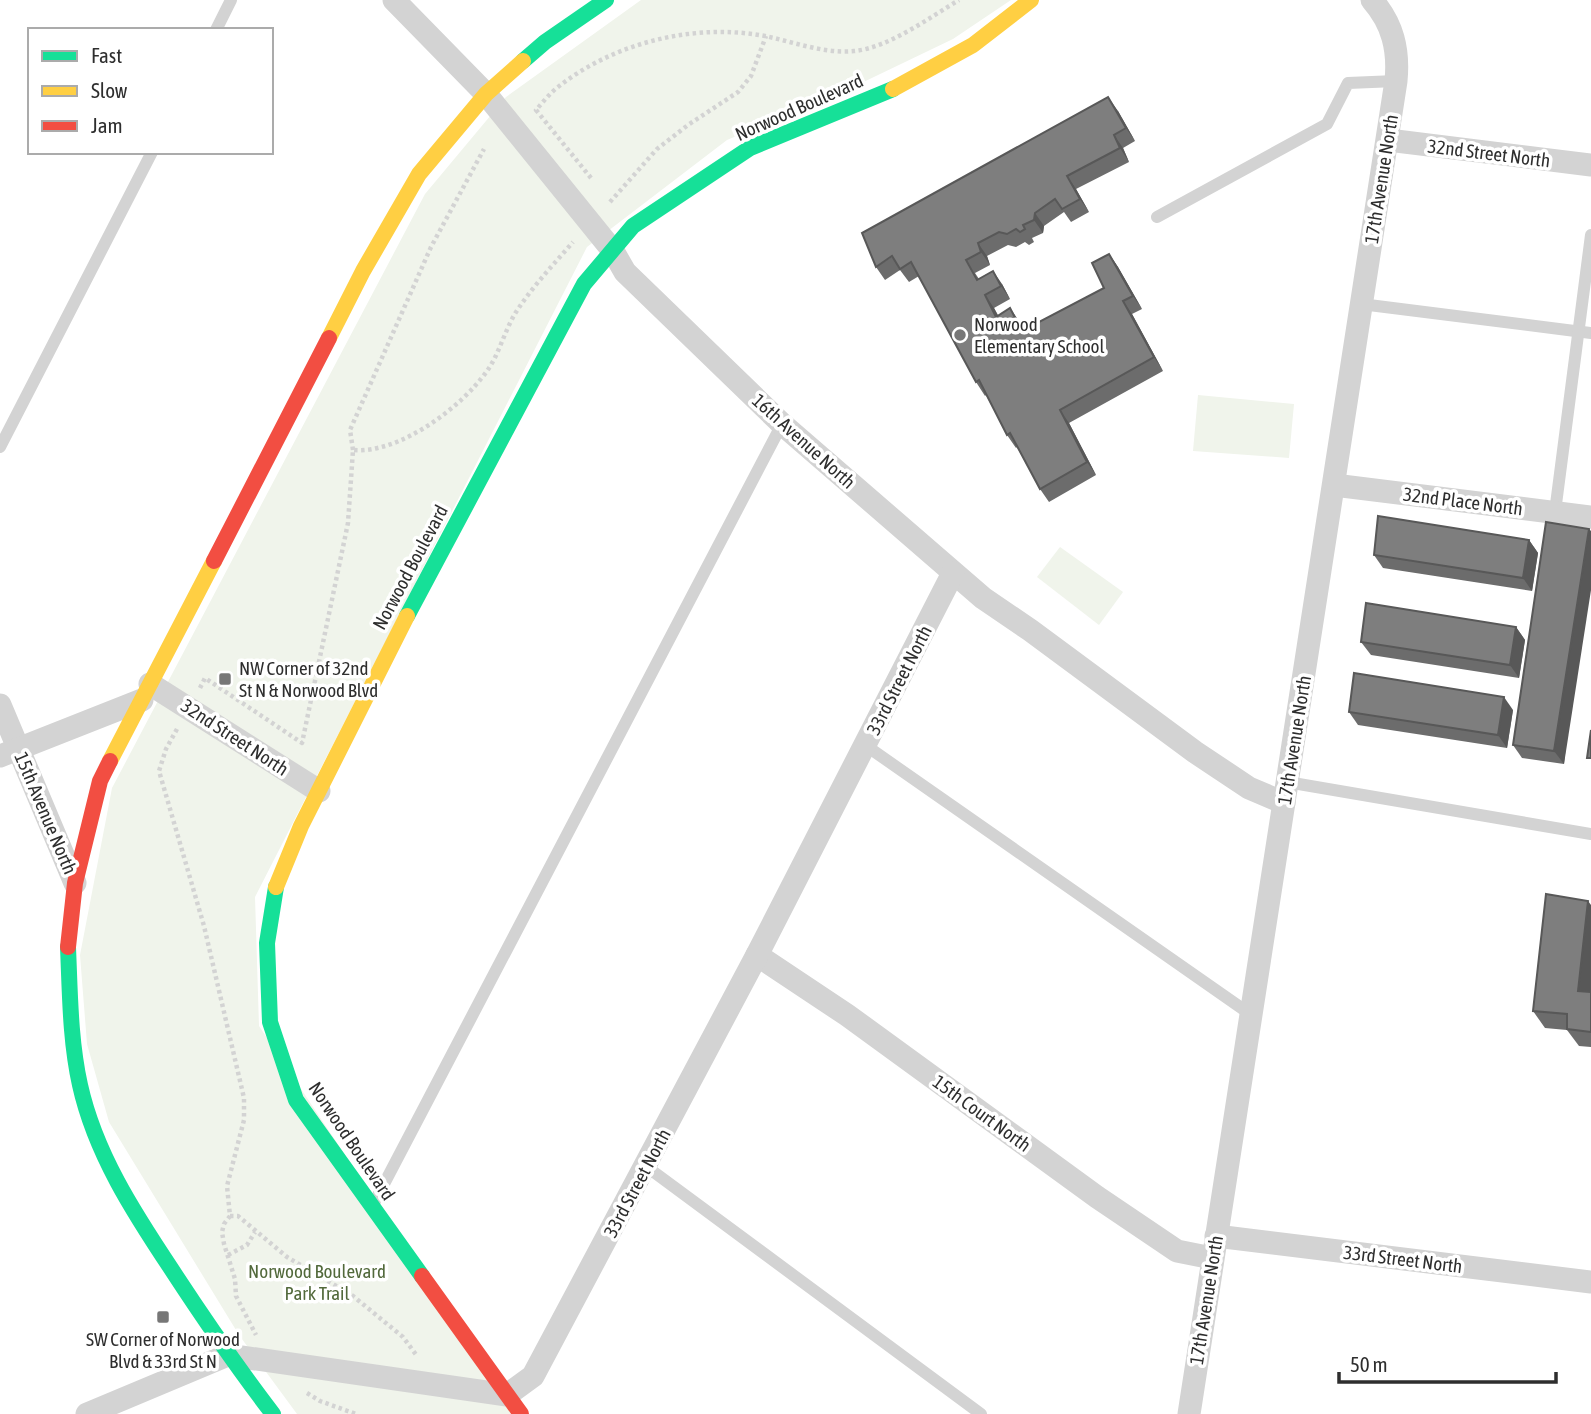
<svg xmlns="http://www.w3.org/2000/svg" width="1591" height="1414" font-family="'Asap Condensed',sans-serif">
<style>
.green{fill:#f0f4eb}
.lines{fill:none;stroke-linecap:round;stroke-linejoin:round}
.path{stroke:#d3d3d3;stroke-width:4.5;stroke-dasharray:3.5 3.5;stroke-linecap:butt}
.lane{stroke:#d3d3d3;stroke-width:12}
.street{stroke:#d3d3d3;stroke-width:23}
.fast{stroke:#16e098;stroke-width:16}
.slow{stroke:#ffcf43;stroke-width:16}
.jam{stroke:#f24e42;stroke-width:16}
.wall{fill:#6c6c6c}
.shaded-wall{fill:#585858}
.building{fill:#7e7e7e;stroke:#585858;stroke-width:2}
.poi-dot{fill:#777;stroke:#fff;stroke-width:2.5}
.labels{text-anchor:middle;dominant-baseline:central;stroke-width:7;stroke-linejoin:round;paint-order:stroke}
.street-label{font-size:19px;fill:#2e2e2e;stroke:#fff}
.poi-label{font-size:19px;fill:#2e2e2e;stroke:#fff;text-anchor:start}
.park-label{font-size:19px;fill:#52693b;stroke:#fff}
</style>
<rect width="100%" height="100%" fill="#fff"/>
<g class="green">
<polygon points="641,0 1011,0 953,39 851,88 727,140 587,247 255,897 259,1026 518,1414 297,1414 239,1335 109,1122 87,1044 80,955 112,788 425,194 506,97"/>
<polygon points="1198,395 1294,404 1289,458 1193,451"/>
<polygon points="1060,547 1123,592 1099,625 1037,577"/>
</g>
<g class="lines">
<g class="path">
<path d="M591,178l-55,-68c7,-8 14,-17 22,-23 57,-45 137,-64 207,-51 29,6 59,18 89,15 34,-3 75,-33 105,-51"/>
<polyline points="610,202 657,149 688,125 738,92 751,76 766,36"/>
<polyline points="353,450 350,430 431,247 484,149"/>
<path d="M200,688l5,-10 97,65 46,-220 5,-73c46,4 108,-42 134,-79 13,-18 18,-43 31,-62 16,-24 36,-45 55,-67"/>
<polyline points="177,729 166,749 159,771 204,926 244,1098 244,1120 227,1186 230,1216 224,1224 222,1232 224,1244 235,1279 236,1296 256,1335"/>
<polyline points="230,1216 238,1216 287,1257 353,1296 403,1337 417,1356"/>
<polyline points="228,1255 247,1245 255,1232"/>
<polyline points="307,1393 320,1401 356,1414"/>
</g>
<g class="lane">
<polyline points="216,30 231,0"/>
<polyline points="1157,217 1327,124 1348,83 1396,81"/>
<polyline points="1361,304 1591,333"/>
<polyline points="0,447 152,152"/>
<polyline points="1555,512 1591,235"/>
<polyline points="865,745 1250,1014"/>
<polyline points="1287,782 1591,834"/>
<polyline points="647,1167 981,1414"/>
<polyline points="373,1205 782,424"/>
</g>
<g class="street">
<polyline points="394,0 486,94 613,251 625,272 782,424 983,598 1030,630 1195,752 1249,788 1284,803"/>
<polyline points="1388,140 1591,165"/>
<polyline points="1334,485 1591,517"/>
<polyline points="150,684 319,791"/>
<polyline points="0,705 75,883"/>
<polyline points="0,756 142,700"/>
<polyline points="757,955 847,1015 1097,1197 1177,1251 1212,1258"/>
<polyline points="1216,1236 1591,1282"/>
<polyline points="87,1414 228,1355 507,1395 533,1376 757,955 953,573"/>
<path d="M1189,1414l207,-1333c3,-31 -3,-57 -24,-81"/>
</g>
<g class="fast">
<polyline points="523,61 545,42 606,0"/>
<polyline points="407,616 584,284 633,226 750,148 893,89"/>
<polyline points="276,887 267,943 270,1022 296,1100 422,1276"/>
<path d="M68,947c2,46 2,93 12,138 15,68 54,128 92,185 32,49 65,97 101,144"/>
</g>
<g class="slow">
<polyline points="893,89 973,45 1031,0"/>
<polyline points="329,338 363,271 419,174 486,94 523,61"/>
<polyline points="110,761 214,561"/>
<polyline points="276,887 301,826 407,616"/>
</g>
<g class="jam">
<polyline points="214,561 329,338"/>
<polyline points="68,947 75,883 100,781 110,761"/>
<polyline points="422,1276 521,1414"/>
</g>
</g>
<g class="wall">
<polygon points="1118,111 1135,141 1123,148 1129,162 1076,189 1089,212 1071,222 1064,212 1044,226 1043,233 1032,238 1034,242 1029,245 1025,242 1016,247 1008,245 987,256 990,265 975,273 979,279 1002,284 1010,299 994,308 998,315 1019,321 1024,330 1104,288 1109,254 1118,267 1142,309 1132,314 1163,371 1069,423 1096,475 1049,502 1040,489 1017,447 1016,448 1007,435 986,395 985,396 976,382 919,276 909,282 900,270 885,280 876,267"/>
<polygon points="1589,529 1564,764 1522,758 1513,745"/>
<polygon points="1529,540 1538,553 1532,591 1383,568 1374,555"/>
<polygon points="1516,627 1525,640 1519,678 1371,655 1361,642"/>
<polygon points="1513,710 1507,748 1358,725 1349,712"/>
<polygon points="1591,905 1591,1047 1579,1046 1567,1030 1545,1028 1533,1011"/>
</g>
<g class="shaded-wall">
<polygon points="1108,97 1118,111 1135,141 1126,128"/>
<polygon points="1114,135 1123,148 1129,162 1120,148"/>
<polygon points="1067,176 1076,189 1089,212 1080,199"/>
<polygon points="1035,213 1044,226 1043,233 1034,220"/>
<polygon points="978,243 987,256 990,265 981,252"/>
<polygon points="1109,254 1118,267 1142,309 1133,296"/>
<polygon points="993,271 1002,284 1010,299 1001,286"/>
<polygon points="985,295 994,308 1005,330 996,317"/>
<polygon points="1123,301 1132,314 1163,371 1154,357"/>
<polygon points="1010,308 1019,321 1032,344 1022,331"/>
<polygon points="1060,410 1069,423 1096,475 1087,462"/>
<polygon points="1589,529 1591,531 1591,590 1564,764 1554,751"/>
<polygon points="1529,540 1538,553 1532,591 1523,578"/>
<polygon points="1516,627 1525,640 1519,678 1510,665"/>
<polygon points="1504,697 1513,710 1507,748 1498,735"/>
<polygon points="1588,901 1591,905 1591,1002 1578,991"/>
</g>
<g class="building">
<polygon points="1108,97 1126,128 1114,135 1120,148 1067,176 1080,199 1062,209 1055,199 1035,213 1034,220 1023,225 1025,229 1020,232 1016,229 1007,234 999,232 978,243 981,252 966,260 977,280 993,271 1001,286 985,295 996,317 1010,308 1022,331 1104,288 1092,263 1109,254 1133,296 1123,301 1154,357 1060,410 1087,462 1040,489 1010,433 1007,435 979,380 976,382 911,262 900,269 892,256 876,267 862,233"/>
<polygon points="1378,516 1529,540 1523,578 1374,555"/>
<polygon points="1546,522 1589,529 1554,751 1513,745"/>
<polygon points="1366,603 1516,627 1510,665 1361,642"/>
<polygon points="1354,673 1504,697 1498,735 1349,712"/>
<polygon points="1591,730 1591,758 1587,758"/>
<polygon points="1546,894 1588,901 1578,991 1591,992 1591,1032 1567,1029 1567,1014 1533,1011"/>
</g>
<g class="poi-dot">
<circle cx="960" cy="335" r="7"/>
<rect x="218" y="672" width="14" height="14" rx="3.5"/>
<rect x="156" y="1310" width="14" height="14" rx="3.5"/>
</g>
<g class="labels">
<g class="street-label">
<text transform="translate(799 107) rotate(-24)">Norwood Boulevard</text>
<text transform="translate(1489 153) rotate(7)">32nd Street North</text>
<text transform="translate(1381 179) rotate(-81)">17th Avenue North</text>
<text transform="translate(804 441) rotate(42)">16th Avenue North</text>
<text transform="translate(1463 501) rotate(7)">32nd Place North</text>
<text transform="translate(410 567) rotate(-62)">Norwood Boulevard</text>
<text transform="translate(899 680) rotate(-63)">33rd Street North</text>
<text transform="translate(235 737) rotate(33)">32nd Street North</text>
<text transform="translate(1294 740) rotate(-81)">17th Avenue North</text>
<text transform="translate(46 813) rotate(67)">15th Avenue North</text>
<text transform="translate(982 1113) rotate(36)">15th Court North</text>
<text transform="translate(352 1141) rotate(56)">Norwood Boulevard</text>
<text transform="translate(637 1183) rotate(-62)">33rd Street North</text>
<text transform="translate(1403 1259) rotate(7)">33rd Street North</text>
<text transform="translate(1206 1300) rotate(-81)">17th Avenue North</text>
</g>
<g class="poi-label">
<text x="974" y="324">Norwood<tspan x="974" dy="22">Elementary School</tspan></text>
<text x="239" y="668">NW Corner of 32nd<tspan x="239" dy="22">St N &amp; Norwood Blvd</tspan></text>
<text x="163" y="1339" text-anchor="middle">SW Corner of Norwood<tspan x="163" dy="22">Blvd &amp; 33rd St N</tspan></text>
</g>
<g class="park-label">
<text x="317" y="1271">Norwood Boulevard<tspan x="317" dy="22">Park Trail</tspan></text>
</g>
</g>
<rect x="28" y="28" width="245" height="126" fill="#ffffff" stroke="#ababab" stroke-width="2"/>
<rect x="42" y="51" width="35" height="10" fill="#16e098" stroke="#ababab" stroke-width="2"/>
<text x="91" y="63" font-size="21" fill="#2e2e2e">Fast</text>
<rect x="42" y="86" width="35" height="10" fill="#ffcf43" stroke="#ababab" stroke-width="2"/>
<text x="91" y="98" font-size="21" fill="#2e2e2e">Slow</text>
<rect x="42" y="121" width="35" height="10" fill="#f24e42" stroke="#ababab" stroke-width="2"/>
<text x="91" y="133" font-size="21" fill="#2e2e2e">Jam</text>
<path d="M1339 1372v10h217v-10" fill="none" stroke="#2e2e2e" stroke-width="3.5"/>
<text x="1350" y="1372" font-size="21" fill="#2e2e2e" stroke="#ffffff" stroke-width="5" paint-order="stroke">50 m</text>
</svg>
